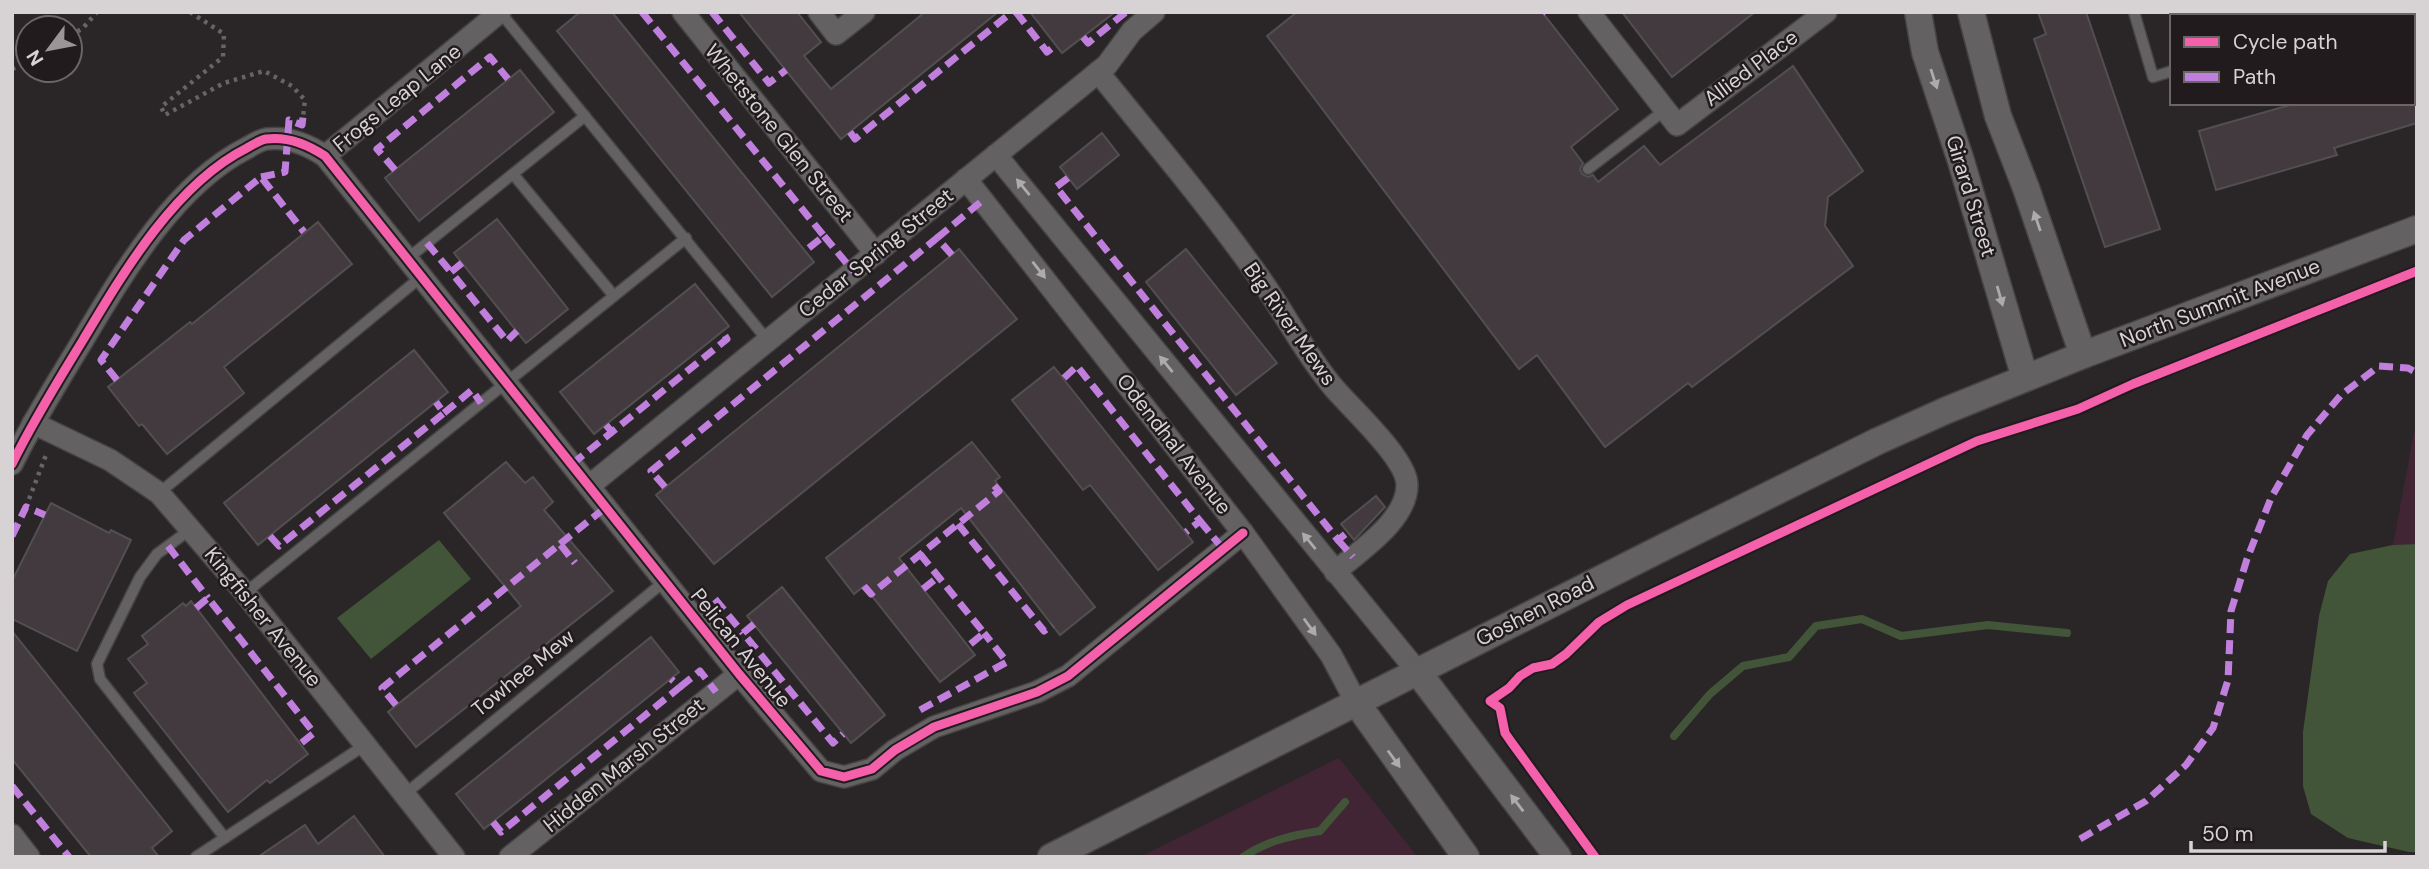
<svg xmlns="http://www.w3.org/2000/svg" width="2429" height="869" font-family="'DM Sans',sans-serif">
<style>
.green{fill:#422534}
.water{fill:#425538}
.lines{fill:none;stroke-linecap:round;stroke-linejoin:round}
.stream{stroke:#425538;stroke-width:8}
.building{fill:#433a3f;stroke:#524f50;stroke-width:2}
.service-casing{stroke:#454344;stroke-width:13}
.minor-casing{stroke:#454344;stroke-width:24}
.tertiary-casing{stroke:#454344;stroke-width:29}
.path{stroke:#666465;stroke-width:4.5;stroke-dasharray:3.5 5;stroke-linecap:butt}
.service{stroke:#646162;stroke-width:10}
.minor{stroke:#646162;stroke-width:21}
.tertiary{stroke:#646162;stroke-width:26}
.quiet{stroke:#c07fdc;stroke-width:7;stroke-dasharray:14 7;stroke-linecap:butt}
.cycleway-casing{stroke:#211b1e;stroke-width:13}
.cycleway{stroke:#f560ab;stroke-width:9}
.oneway{fill:#afabad}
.labels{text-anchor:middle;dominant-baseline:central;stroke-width:5;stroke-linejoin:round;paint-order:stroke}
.street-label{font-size:21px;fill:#d7d3d5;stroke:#211b1e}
</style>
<rect width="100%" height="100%" fill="#2a2628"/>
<g class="green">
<polygon points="2417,417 2417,544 2393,545"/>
<polygon points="1339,758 1416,855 1140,857"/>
</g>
<g class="water">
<polygon points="439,540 471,579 371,659 337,618"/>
<polygon points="2417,544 2417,852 2409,852 2348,838 2311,814 2303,786 2303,732 2319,616 2328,581 2350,554 2393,545"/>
</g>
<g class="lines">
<g class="stream">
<polyline points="1674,736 1710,694 1743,666 1789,657 1816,626 1862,619 1901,636 1988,625 2067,633"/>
<path d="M1243,857c23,-16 50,-22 77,-26l25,-29"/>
</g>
</g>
<g class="building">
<polygon points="580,12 612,12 814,262 772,297 557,31"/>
<polygon points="739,12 797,12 821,42 804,56 831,89 925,12 998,12 841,139"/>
<polygon points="1030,12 1115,12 1062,53"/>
<polygon points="1297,12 1542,12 1618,109 1571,147 1583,163 1580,169 1582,174 1588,177 1593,175 1598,182 1644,146 1660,165 1793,66 1863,171 1828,197 1825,226 1853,266 1692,387 1688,383 1605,447 1537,355 1519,369 1267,36"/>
<polygon points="1622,12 1755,12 1672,77"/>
<polygon points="2038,12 2086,12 2160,229 2105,247 2034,39 2046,34"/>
<polygon points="520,70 554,112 419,221 385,178"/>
<polygon points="2297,103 2417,103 2417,123 2334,148 2337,155 2216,190 2199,131"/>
<polygon points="1102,133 1119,155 1077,189 1060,167"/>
<polygon points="497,219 568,309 526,343 454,253"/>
<polygon points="318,222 352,264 224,367 244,393 167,454 142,424 139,426 108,387 190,322 192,324"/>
<polygon points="959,249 1017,319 714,564 656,495"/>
<polygon points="1186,249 1277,363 1236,395 1146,282"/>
<polygon points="695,284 729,326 594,434 560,392"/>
<polygon points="414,350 448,392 258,545 224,503"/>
<polygon points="1054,367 1193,542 1158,570 1090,485 1083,490 1012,400"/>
<polygon points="972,442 1000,477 995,481 1095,607 1060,635 961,508 899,558 975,655 940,682 864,586 854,594 826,558"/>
<polygon points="506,462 525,483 533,477 553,502 544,510 613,591 416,747 388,712 521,606 444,513"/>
<polygon points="1376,496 1385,507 1354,540 1341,524"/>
<polygon points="51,503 109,533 111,530 131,540 77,651 12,619 12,581"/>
<polygon points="782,587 885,715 851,743 747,616"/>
<polygon points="191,601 308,754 270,783 267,780 228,812 134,693 147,683 128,659 148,644 142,636 183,603 186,606"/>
<polygon points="12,631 172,831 152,848 159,857 91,857 12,759"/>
<polygon points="651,637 679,672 484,829 456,794"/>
<polygon points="354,816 385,857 258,857 305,825 318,844"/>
</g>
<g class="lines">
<g class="service-casing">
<g id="service">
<polyline points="500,12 768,341"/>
<polyline points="2134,12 2153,77 2172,71"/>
<polyline points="2335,16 2346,12"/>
<polyline points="1588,169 1665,110"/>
<polyline points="513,174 614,296"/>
<polyline points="407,259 585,116"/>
<polyline points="159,493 421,277"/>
<polyline points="191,529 157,554 140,577 97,664 100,679 225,838"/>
<polyline points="245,593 686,238"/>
<polyline points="405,794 665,581"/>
<polyline points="196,857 365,745"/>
</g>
</g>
<g class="minor-casing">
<g id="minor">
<polyline points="683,12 876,254"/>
<polyline points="819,12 836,34 864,12"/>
<polyline points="1589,12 1677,125 1826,12"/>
<path d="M1098,72c55,68 111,134 161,205 26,36 46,77 75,111 17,20 72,70 73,96 1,36 -48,67 -72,88"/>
<polyline points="996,155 1417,671"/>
<polyline points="325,156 500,12"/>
<polyline points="966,179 1243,533 1331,655 1356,702"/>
<polyline points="33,423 110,460 159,493 245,593 454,857"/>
<path d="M12,464c21,-43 46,-83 71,-124 40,-67 92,-156 164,-192 5,-3 13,-8 19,-9 22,-3 41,5 59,17l414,518 82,97 23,6 28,-8 23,-19 39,-23 103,-35 31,-16 175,-143"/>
<polyline points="589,486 1107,65 1132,31 1154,12"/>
<polyline points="12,835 29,857"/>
<polyline points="510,857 739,674"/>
</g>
</g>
<g class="tertiary-casing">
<g id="tertiary">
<polyline points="1918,12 1925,52 1961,161 2025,378"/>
<polyline points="1971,12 1998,116 2026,188 2083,355"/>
<polyline points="1417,671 1558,857"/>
<polyline points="1356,702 1466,857"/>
<polyline points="1051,857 1666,546 1878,441 1947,410 2083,355 2417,229"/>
</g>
</g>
<g class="path">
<polyline points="190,12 224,34 223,57 161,107 165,115 224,83 264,71 292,86 305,100 303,117"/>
<polyline points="70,36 83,28 97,12"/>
<polyline points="12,69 28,62"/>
<polyline points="26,507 46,455"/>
</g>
<use href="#service" class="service"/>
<use href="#minor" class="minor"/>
<use href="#tertiary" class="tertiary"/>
<g class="quiet">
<polyline points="642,12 824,236 805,251"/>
<polyline points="712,12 769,83 786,70"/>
<polyline points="1016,12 1047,52 1056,45"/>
<polyline points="1542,13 1543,12"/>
<polyline points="1083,37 1088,43 1126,12"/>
<polyline points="850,132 855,139 1012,12"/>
<polyline points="395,170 377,149 490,57 508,79"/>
<polyline points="261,177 285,172 289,120 302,125 303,117"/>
<polyline points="1068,178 1056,187 1338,540 1348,532"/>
<polyline points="824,236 854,272"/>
<polyline points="937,238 983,200"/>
<polyline points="427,243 451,272"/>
<polyline points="462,263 451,272 507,341 517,331"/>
<polyline points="1064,378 1077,366 1200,521 1186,532"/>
<polyline points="117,380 101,360 184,240 261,177 304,232"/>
<polyline points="444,413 472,390 481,403"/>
<polyline points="606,425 612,432 727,339 722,331"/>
<polyline points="572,464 612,432"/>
<polyline points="665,487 651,471 937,238 952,255"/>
<polyline points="1200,521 1223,549"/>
<polyline points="958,524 1044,631 1052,625"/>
<polyline points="12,536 26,507 45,515"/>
<polyline points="270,536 279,546 444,413 436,402"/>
<polyline points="1338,540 1353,557"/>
<polyline points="560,544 606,507"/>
<polyline points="168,546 208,598"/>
<polyline points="920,554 984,633 968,646"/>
<polyline points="864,586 871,594 999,491 992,483"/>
<polyline points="923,589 938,577"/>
<polyline points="715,599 743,633"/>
<polyline points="196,608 208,598 314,733 300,744"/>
<polyline points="754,624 743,633 833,743 843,734"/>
<polyline points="680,687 700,671 716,692"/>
<polyline points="396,705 382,688 560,544 575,563"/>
<polyline points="920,710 1007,662 984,633"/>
<polyline points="12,786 69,857"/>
<polyline points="493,822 501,832 680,687 671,679"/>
<polyline points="2080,839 2146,801 2186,765 2213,728 2228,680 2231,611 2247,559 2271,498 2307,435 2341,395 2379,366 2408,368 2417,373"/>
</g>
<g class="cycleway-casing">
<g id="cycleway">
<path d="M12,464c21,-43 46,-83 71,-124 40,-67 92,-156 164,-192 5,-3 13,-8 19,-9 22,-3 41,5 59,17l414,518 82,97 23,6 28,-8 23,-19 39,-23 103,-35 31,-16 175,-143"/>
<polyline points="1595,857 1512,743 1505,733 1500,708 1490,701 1509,688 1520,676 1533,668 1552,664 1566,654 1599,622 1627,605 1977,441 2078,409 2133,384 2417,271"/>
</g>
</g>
<use href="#cycleway" class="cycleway"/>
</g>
<defs><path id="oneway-solid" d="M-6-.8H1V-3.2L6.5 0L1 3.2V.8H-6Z" transform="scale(1.75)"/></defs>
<g class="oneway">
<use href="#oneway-solid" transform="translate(1934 79) rotate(72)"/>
<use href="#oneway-solid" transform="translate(1023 187) rotate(-129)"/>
<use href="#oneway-solid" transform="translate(2037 221) rotate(-109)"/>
<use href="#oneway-solid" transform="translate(1039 270) rotate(52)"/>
<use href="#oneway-solid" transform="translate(2000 296) rotate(74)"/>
<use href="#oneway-solid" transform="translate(1166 364) rotate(-129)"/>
<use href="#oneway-solid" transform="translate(1309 541) rotate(-129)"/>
<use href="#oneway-solid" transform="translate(1310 627) rotate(54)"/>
<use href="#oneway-solid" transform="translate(1394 759) rotate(54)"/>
<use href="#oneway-solid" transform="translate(1517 803) rotate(-127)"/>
</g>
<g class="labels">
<g class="street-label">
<text transform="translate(1751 68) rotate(-37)">Allied Place</text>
<text transform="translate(397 98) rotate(-39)">Frogs Leap Lane</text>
<text transform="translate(779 133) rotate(51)">Whetstone Glen Street</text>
<text transform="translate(1971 196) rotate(73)">Girard Street</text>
<text transform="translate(876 253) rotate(-39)">Cedar Spring Street</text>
<text transform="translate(2220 303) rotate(-21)">North Summit Avenue</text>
<text transform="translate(1290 324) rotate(55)">Big River Mews</text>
<text transform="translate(1174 444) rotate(52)">Odendhal Avenue</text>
<text transform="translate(1535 611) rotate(-27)">Goshen Road</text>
<text transform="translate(263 617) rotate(51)">Kingfisher Avenue</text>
<text transform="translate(741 648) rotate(51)">Pelican Avenue</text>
<text transform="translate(523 673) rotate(-39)">Towhee Mew</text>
<text transform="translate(624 765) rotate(-39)">Hidden Marsh Street</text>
</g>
</g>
<rect width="2429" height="869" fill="none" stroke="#d7d3d5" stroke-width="28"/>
<rect x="2170" y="14" width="245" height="91" fill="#211b1e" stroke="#6a6567" stroke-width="2"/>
<rect x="2184" y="37" width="35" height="10" fill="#f560ab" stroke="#6a6567" stroke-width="2"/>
<text x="2233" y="49" font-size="21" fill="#d7d3d5">Cycle path</text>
<rect x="2184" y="72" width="35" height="10" fill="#c07fdc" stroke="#6a6567" stroke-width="2"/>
<text x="2233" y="84" font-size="21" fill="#d7d3d5">Path</text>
<g transform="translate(49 49) rotate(238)"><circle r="33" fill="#211b1e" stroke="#6a6567" stroke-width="2"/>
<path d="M0-5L12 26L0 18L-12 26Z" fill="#9a9698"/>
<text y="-10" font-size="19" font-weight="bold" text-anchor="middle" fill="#d7d3d5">N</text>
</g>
<path d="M2191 841v10h194v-10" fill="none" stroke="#d7d3d5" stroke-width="3.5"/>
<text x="2202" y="841" font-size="21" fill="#d7d3d5" stroke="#211b1e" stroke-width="5" paint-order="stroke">50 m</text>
</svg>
